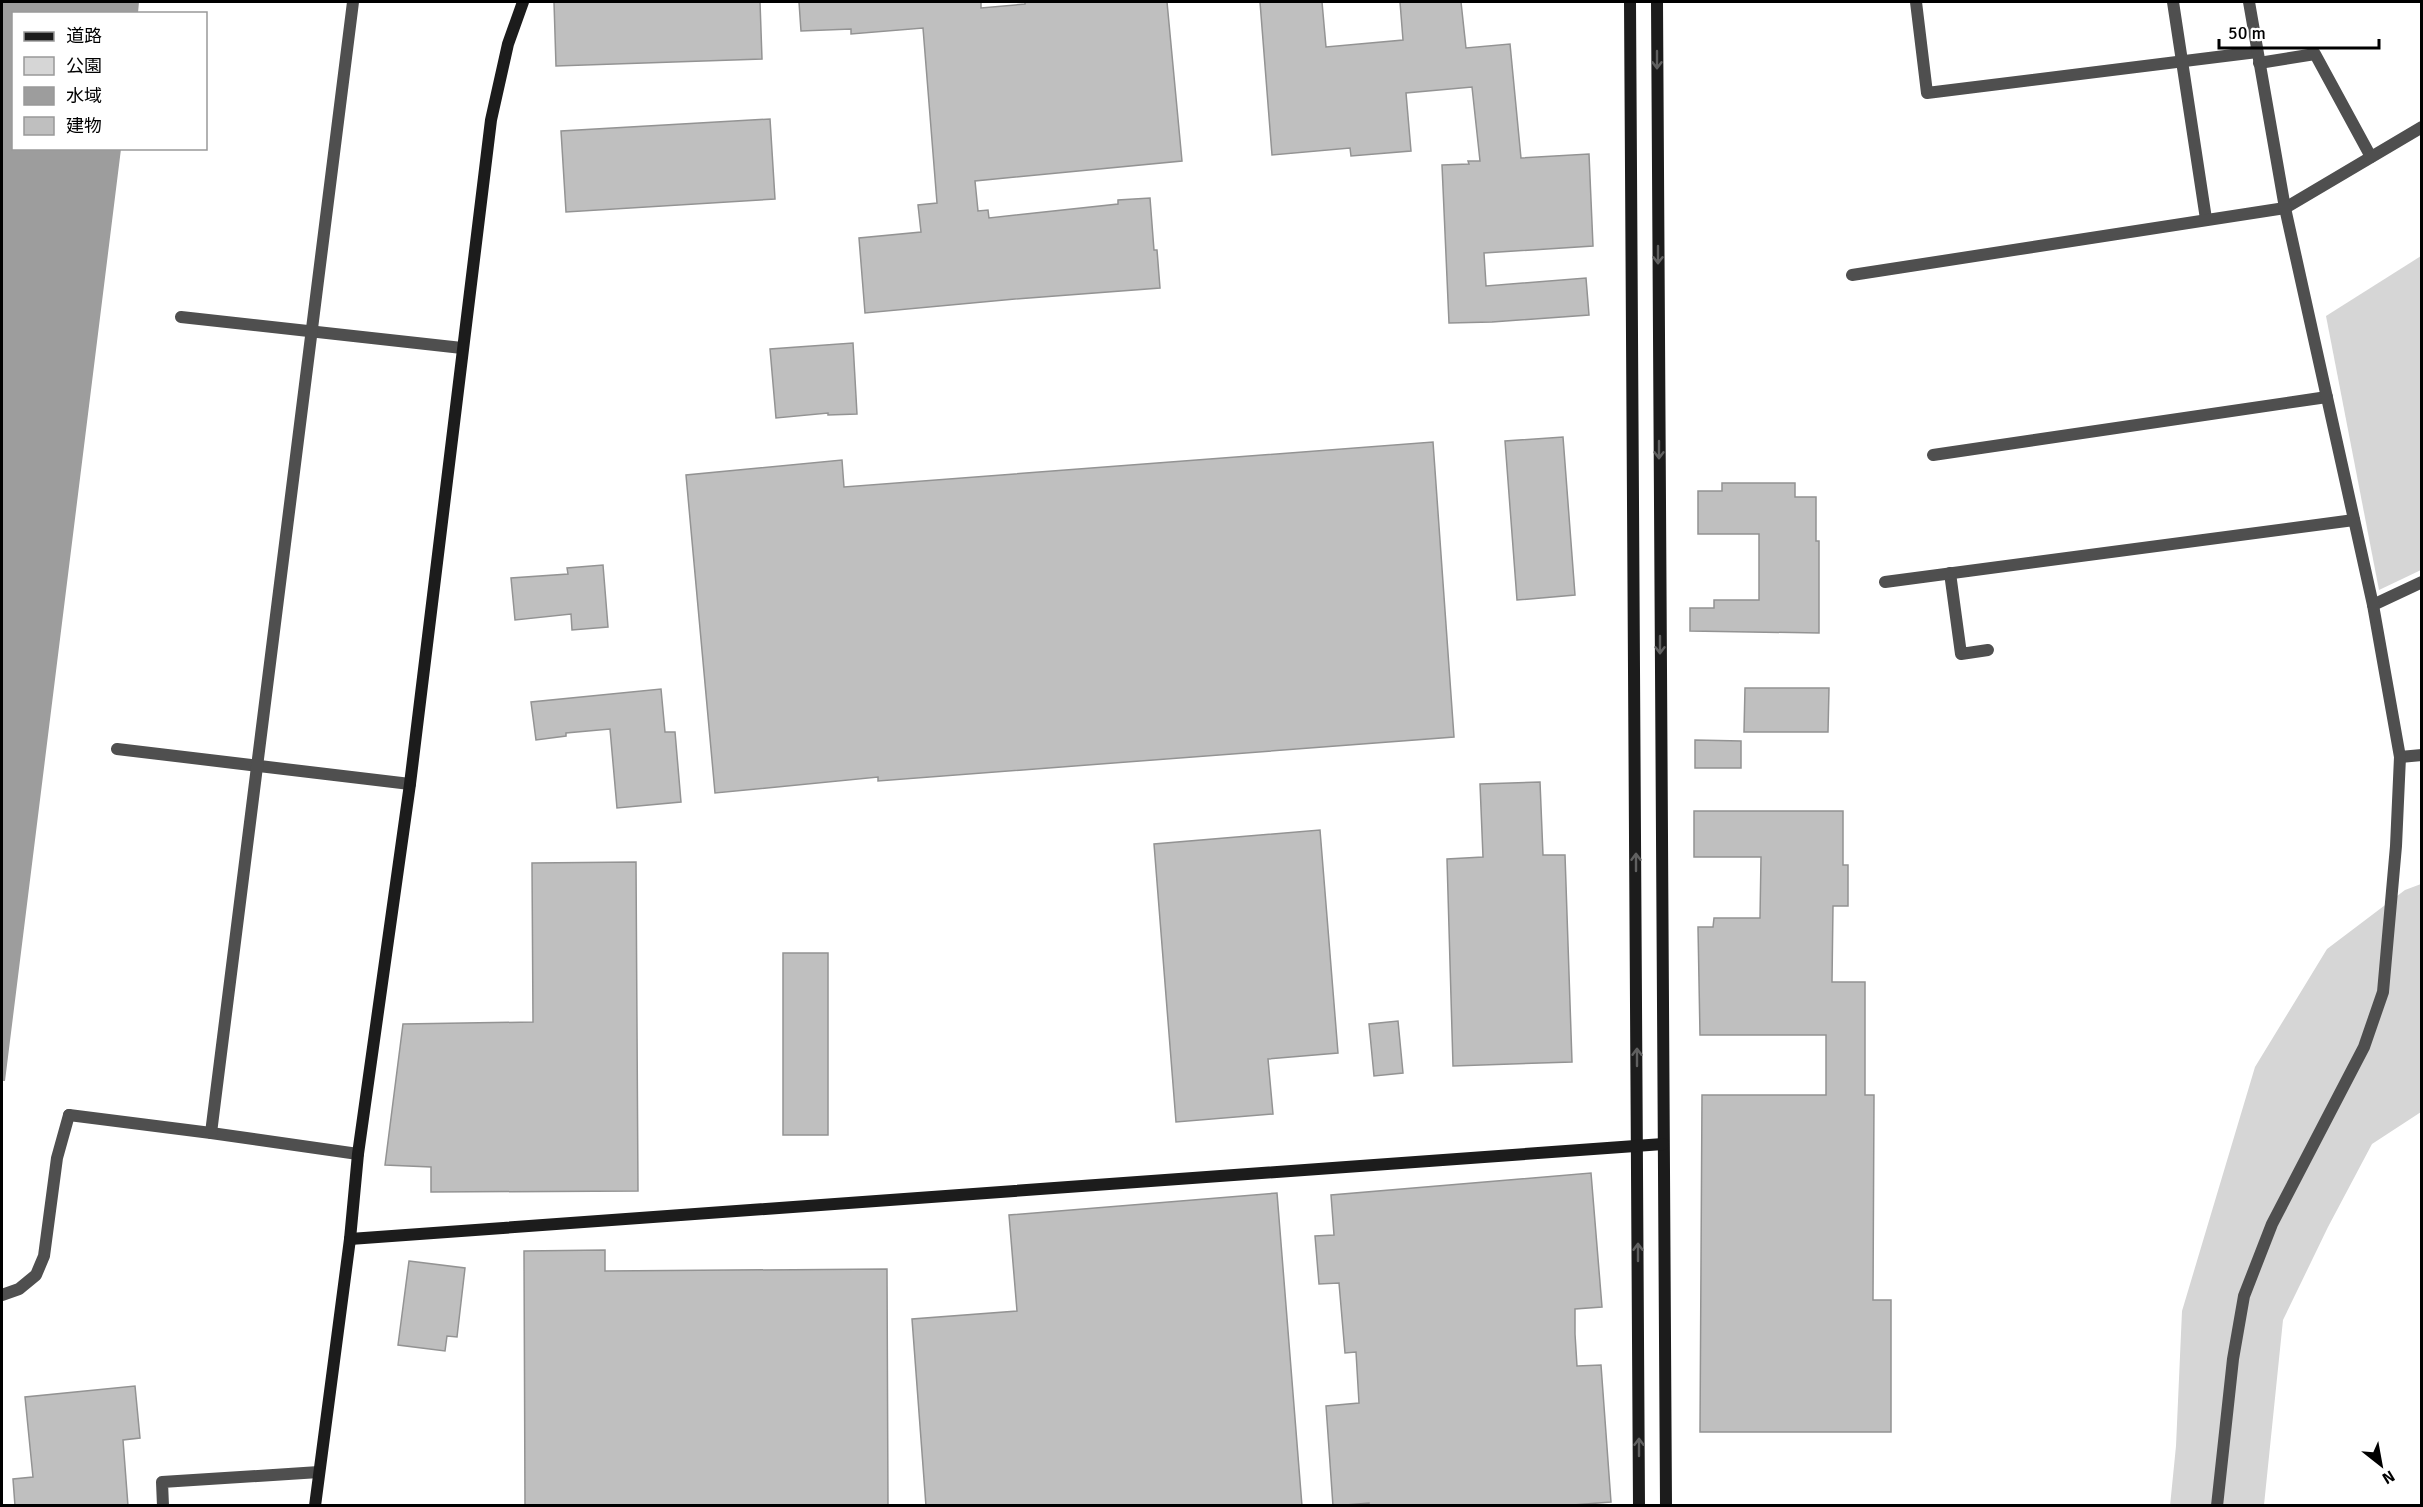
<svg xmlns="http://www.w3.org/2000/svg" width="2423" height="1507" font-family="Signika,'Noto Sans JP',sans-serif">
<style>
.green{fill:#d6d6d6}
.water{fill:#9d9d9d}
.building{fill:#bfbfbf;stroke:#939393;stroke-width:1.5}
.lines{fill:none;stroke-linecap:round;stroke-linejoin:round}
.lane{stroke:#4f4f4f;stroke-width:12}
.street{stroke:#4f4f4f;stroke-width:12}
.secondary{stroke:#1c1c1c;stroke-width:12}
.oneway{stroke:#606060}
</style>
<rect width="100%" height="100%" fill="#fff"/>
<g class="green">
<polygon points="2421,256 2421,570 2379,590 2326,316"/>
<polygon points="2421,884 2421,1112 2372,1144 2328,1227 2283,1320 2264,1505 2170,1506 2176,1446 2182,1311 2255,1067 2327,949 2405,890"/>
</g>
<polygon class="water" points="2,2 139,2 138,13 14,14 14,148 121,149 5,1081 2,1081"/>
<g class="building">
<polygon points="554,2 760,2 762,59 556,66"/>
<polygon points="799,2 981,2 981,8 1025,4 1025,2 1167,2 1182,161 975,181 978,211 988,210 989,218 1118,204 1118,200 1150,198 1154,250 1157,250 1160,288 1015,299 865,313 859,238 921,232 918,205 937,203 923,28 851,34 851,29 801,31"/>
<polygon points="1260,2 1322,2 1326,47 1403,40 1400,2 1461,2 1466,48 1510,44 1521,158 1589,154 1593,246 1484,253 1486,286 1586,278 1589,315 1492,322 1449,323 1442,165 1469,164 1468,161 1480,161 1472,87 1406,93 1411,151 1351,156 1350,148 1272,155"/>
<polygon points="770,119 775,199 566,212 561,131"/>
<polygon points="853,343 857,414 828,415 828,413 776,418 770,349"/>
<polygon points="1563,437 1575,595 1517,600 1505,441"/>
<polygon points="1433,442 1454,737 878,781 878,777 715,793 686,475 842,460 844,487"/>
<polygon points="1722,483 1795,483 1795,497 1816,497 1816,541 1819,541 1819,633 1690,631 1690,608 1714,608 1714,600 1759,600 1759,534 1698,534 1698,491 1722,491"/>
<polygon points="603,565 608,627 572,630 571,614 515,620 511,578 568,574 567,568"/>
<polygon points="1745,688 1829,688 1828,732 1744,732"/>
<polygon points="661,689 665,732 675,732 681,802 617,808 610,729 566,733 566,736 536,740 531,702"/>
<polygon points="1695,740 1741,741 1741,768 1695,768"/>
<polygon points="1540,782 1543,855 1565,855 1572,1062 1453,1066 1447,859 1483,857 1480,784"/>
<polygon points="1694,811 1843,811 1843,865 1848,865 1848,906 1833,906 1832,982 1865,982 1865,1095 1874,1095 1873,1300 1891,1300 1891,1432 1700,1432 1702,1095 1826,1095 1826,1035 1700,1035 1698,927 1713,927 1714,918 1760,918 1761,857 1694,857"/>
<polygon points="1320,830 1338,1053 1268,1059 1273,1114 1176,1122 1154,844"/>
<polygon points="636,862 638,1191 431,1192 431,1167 385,1165 403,1024 533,1022 532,863"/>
<rect x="783" y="953" width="45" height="182"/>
<polygon points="1398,1021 1403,1073 1374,1076 1369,1024"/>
<polygon points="1591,1173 1602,1307 1575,1309 1575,1334 1577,1366 1601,1365 1611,1502 1560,1506 1369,1506 1369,1503 1333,1506 1326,1406 1359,1403 1356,1352 1345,1353 1339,1283 1319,1284 1315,1236 1334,1235 1331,1195"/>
<polygon points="1277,1193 1302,1506 926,1506 912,1319 1017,1311 1009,1215"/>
<polygon points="605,1250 605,1271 887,1269 888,1506 525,1506 524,1251"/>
<polygon points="409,1261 465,1268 457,1337 447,1336 445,1351 398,1345"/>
<polygon points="135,1386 140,1438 123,1440 128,1506 15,1506 13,1479 33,1477 25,1397"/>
</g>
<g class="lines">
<g class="lane">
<polyline points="2,1295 19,1289 36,1275 44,1256 57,1158 69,1115"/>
<polyline points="163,1506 162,1482 319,1472"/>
</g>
<g class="street">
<polyline points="1916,2 1927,93 2257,52"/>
<polyline points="2173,2 2206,219"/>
<polyline points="2259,63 2315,54 2371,157"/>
<polyline points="1852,275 2285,208 2422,127"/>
<polyline points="181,317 462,348"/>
<polyline points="1933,455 2327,397"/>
<polyline points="1950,573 1961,654 1988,650"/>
<polyline points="1885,582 2354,520"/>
<polyline points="2373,605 2422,582"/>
<polyline points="117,749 410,784"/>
<polyline points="2400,757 2422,755"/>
<polyline points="69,1115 211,1133 358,1154"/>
<polyline points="211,1133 353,2"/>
<polyline points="2217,1506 2233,1359 2244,1296 2272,1224 2364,1047 2383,992 2396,846 2400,757 2373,605 2285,208 2249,2"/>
</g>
<g class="secondary">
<polyline points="1630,2 1639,1506"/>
<polyline points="1657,2 1666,1506"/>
<polyline points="350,1239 1663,1144"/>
<polyline points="315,1506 350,1239 358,1154 410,784 491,120 508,44 523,2"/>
</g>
</g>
<defs><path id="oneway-shaft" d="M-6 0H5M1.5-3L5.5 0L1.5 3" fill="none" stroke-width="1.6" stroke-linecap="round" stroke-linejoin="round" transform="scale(1.5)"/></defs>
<g class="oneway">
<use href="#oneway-shaft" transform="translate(1657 60) rotate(90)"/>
<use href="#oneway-shaft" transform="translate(1658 255) rotate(90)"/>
<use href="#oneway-shaft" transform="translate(1659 450) rotate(90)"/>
<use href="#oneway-shaft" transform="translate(1660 645) rotate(90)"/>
<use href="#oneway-shaft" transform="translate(1636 862) rotate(-90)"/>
<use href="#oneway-shaft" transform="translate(1637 1057) rotate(-90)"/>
<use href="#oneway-shaft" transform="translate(1638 1252) rotate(-90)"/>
<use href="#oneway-shaft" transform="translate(1639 1447) rotate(-90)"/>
</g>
<rect width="2423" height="1507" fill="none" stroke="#000000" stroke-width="6"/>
<rect x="12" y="12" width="195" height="138" fill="#ffffff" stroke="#999999" stroke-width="1.5"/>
<rect x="24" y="32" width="30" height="9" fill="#1c1c1c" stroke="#999999" stroke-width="1.5"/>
<text x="66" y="42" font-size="18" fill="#000000">道路</text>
<rect x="24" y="57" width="30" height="18" fill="#d6d6d6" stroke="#999999" stroke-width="1.5"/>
<text x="66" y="72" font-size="18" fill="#000000">公園</text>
<rect x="24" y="87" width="30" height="18" fill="#9d9d9d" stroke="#999999" stroke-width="1.5"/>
<text x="66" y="102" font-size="18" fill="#000000">水域</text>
<rect x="24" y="117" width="30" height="18" fill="#bfbfbf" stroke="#999999" stroke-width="1.5"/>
<text x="66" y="132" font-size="18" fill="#000000">建物</text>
<g transform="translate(2381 1465) rotate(149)" stroke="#ffffff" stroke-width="4.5" paint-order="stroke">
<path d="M0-4.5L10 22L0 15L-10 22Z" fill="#000000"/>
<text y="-9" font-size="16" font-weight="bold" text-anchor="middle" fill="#000000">N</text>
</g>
<path d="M2219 39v9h160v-9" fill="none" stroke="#000000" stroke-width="3"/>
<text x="2228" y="39" font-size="18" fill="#000000" stroke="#ffffff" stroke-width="4.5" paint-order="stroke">50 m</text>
</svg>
